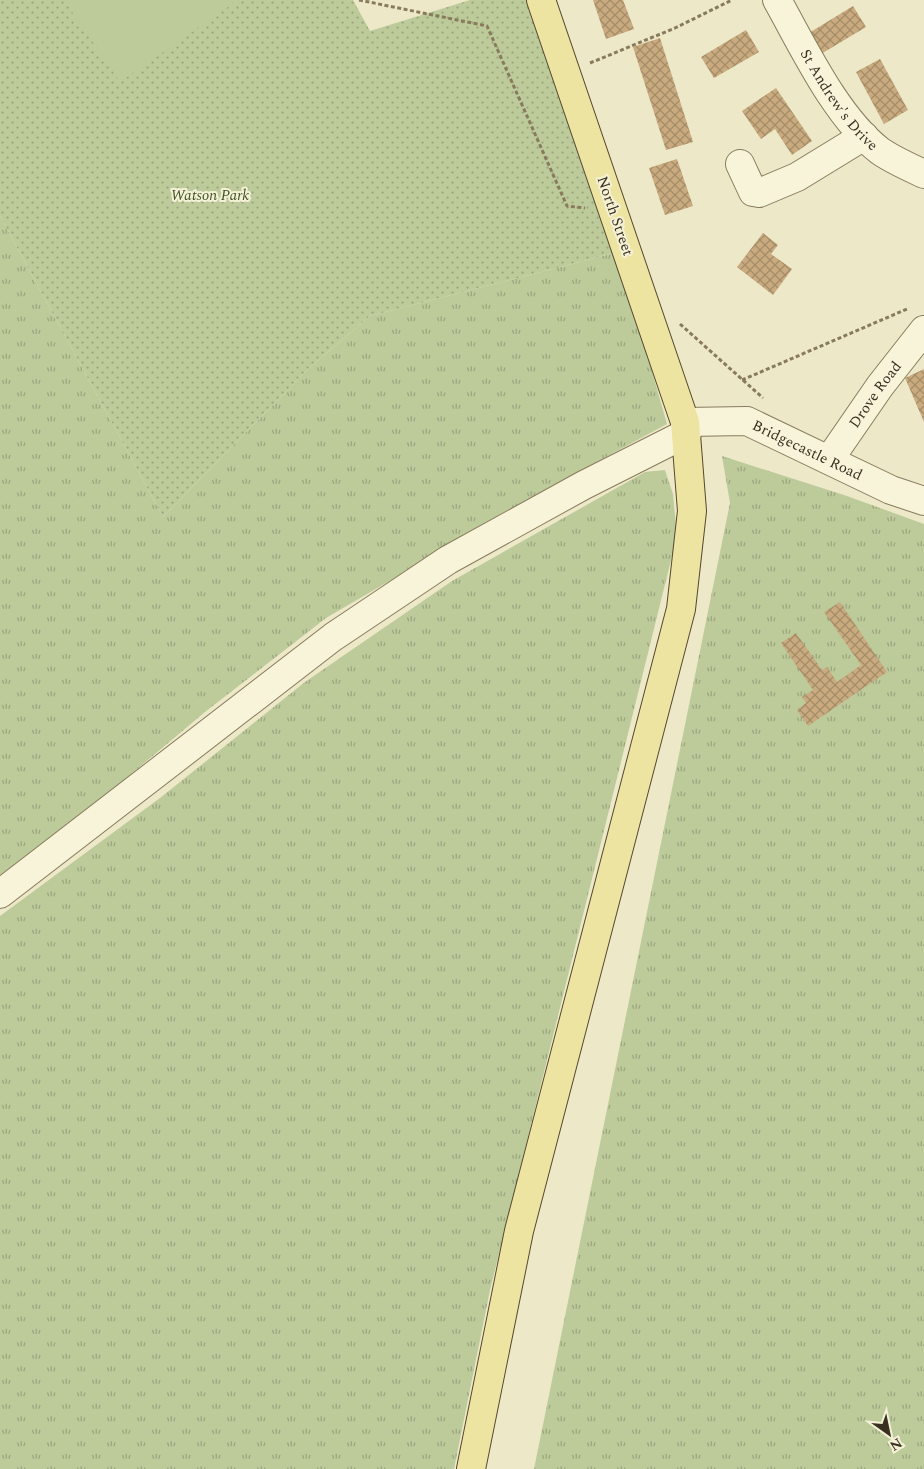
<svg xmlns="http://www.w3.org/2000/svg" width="924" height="1469" font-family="Spectral,serif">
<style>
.grass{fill:url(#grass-tufts)}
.park{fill:url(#park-dots)}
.pitch{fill:#bdcb9b}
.building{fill:url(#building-cross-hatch)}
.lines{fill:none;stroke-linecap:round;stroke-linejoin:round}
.minor-casing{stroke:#887b5d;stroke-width:30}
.major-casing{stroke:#564931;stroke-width:30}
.path{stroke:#887b5d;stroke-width:3;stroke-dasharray:4 2.5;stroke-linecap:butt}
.minor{stroke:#f8f4da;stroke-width:28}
.major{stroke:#eee4a1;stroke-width:28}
.labels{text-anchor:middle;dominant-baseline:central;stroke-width:4;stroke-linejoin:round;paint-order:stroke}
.street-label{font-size:15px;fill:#393020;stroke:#f4f1d6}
.park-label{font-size:15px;font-style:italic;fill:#415428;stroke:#f4f1d6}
</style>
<defs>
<pattern id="grass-tufts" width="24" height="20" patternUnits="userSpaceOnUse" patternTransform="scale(1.25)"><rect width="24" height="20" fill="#bdcb9b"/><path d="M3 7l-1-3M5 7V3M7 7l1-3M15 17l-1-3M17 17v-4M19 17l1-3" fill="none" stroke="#9ba57e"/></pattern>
<pattern id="park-dots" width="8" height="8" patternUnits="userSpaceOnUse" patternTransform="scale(1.25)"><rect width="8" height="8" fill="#bdcb9b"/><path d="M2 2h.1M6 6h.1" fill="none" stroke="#9ba57e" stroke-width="1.8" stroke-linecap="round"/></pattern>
<pattern id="building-cross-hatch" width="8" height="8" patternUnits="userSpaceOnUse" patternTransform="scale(1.25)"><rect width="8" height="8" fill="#c9ab7f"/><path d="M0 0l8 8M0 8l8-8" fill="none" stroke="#a48c68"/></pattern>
</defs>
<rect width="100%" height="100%" fill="#ede8c7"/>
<g class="grass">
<polygon points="0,216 163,517 309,368 370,316 618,252 667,424 554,485 326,618 205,712 85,813 0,875"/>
<polygon points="722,456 847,496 924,524 924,1469 534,1469 730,503"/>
<polygon points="665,470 673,494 677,536 490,1290 454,1469 0,1469 0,916 160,798 305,682 452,581 645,472"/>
</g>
<polygon class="park" points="0,0 353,0 370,31 470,0 529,0 618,252 370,316 309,368 163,517 0,216"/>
<polygon class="pitch" points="64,0 238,0 120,82"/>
<g class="building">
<polygon points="593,0 623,0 634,29 606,39"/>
<polygon points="853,6 866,27 821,54 809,33"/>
<polygon points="746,30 759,52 714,78 701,57"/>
<polygon points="660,38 693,142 666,150 633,47"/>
<polygon points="880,59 908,110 884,124 856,72"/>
<polygon points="776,88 812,141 792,155 775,129 761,139 742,111"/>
<polygon points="677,159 693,206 665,215 649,168"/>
<polygon points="763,233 778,245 771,254 792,269 773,295 737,267"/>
<polygon points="924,369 924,422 905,378"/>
<polygon points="840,602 887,672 808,726 797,710 806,703 802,697 813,690 781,643 796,633 822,670 827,667 837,682 861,665 824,612"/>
</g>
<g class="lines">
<g class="minor-casing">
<g id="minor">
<path id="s1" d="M777,0c27,48 59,117 103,151 13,9 29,16 44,23"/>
<polyline points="740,164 753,192 759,193 797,177 864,136"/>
<path id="s2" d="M685,422l62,-1 144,69 33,11"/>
<path id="s3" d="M829,460l51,-74 44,-56"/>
<polyline points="0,894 333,637 448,560 584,485 687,433"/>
</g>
</g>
<g class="major-casing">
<polyline id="major" points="471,1469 519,1231 681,609 692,511 685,422 541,0"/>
</g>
<g class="path">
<polyline points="359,0 487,26 567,206 585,208"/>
<polyline points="590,63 675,28 732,0"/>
<polyline points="680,324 763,398"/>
<polyline points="742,380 907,309"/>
</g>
<use href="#minor" class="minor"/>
<use href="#major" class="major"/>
</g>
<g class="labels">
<g class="street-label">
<text stroke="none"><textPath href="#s1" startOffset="118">St Andrew's Drive</textPath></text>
<text transform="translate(615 216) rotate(71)">North Street</text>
<text stroke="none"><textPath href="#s3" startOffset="80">Drove Road</textPath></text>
<text stroke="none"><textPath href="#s2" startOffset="129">Bridgecastle Road</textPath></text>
</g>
<g class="park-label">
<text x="210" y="195">Watson Park</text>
</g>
</g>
<g transform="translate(889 1434) rotate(147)" stroke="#f4f1d6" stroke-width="4" paint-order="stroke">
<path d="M0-4L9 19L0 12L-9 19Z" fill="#393020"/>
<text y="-8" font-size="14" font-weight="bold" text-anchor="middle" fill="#393020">N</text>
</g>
</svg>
